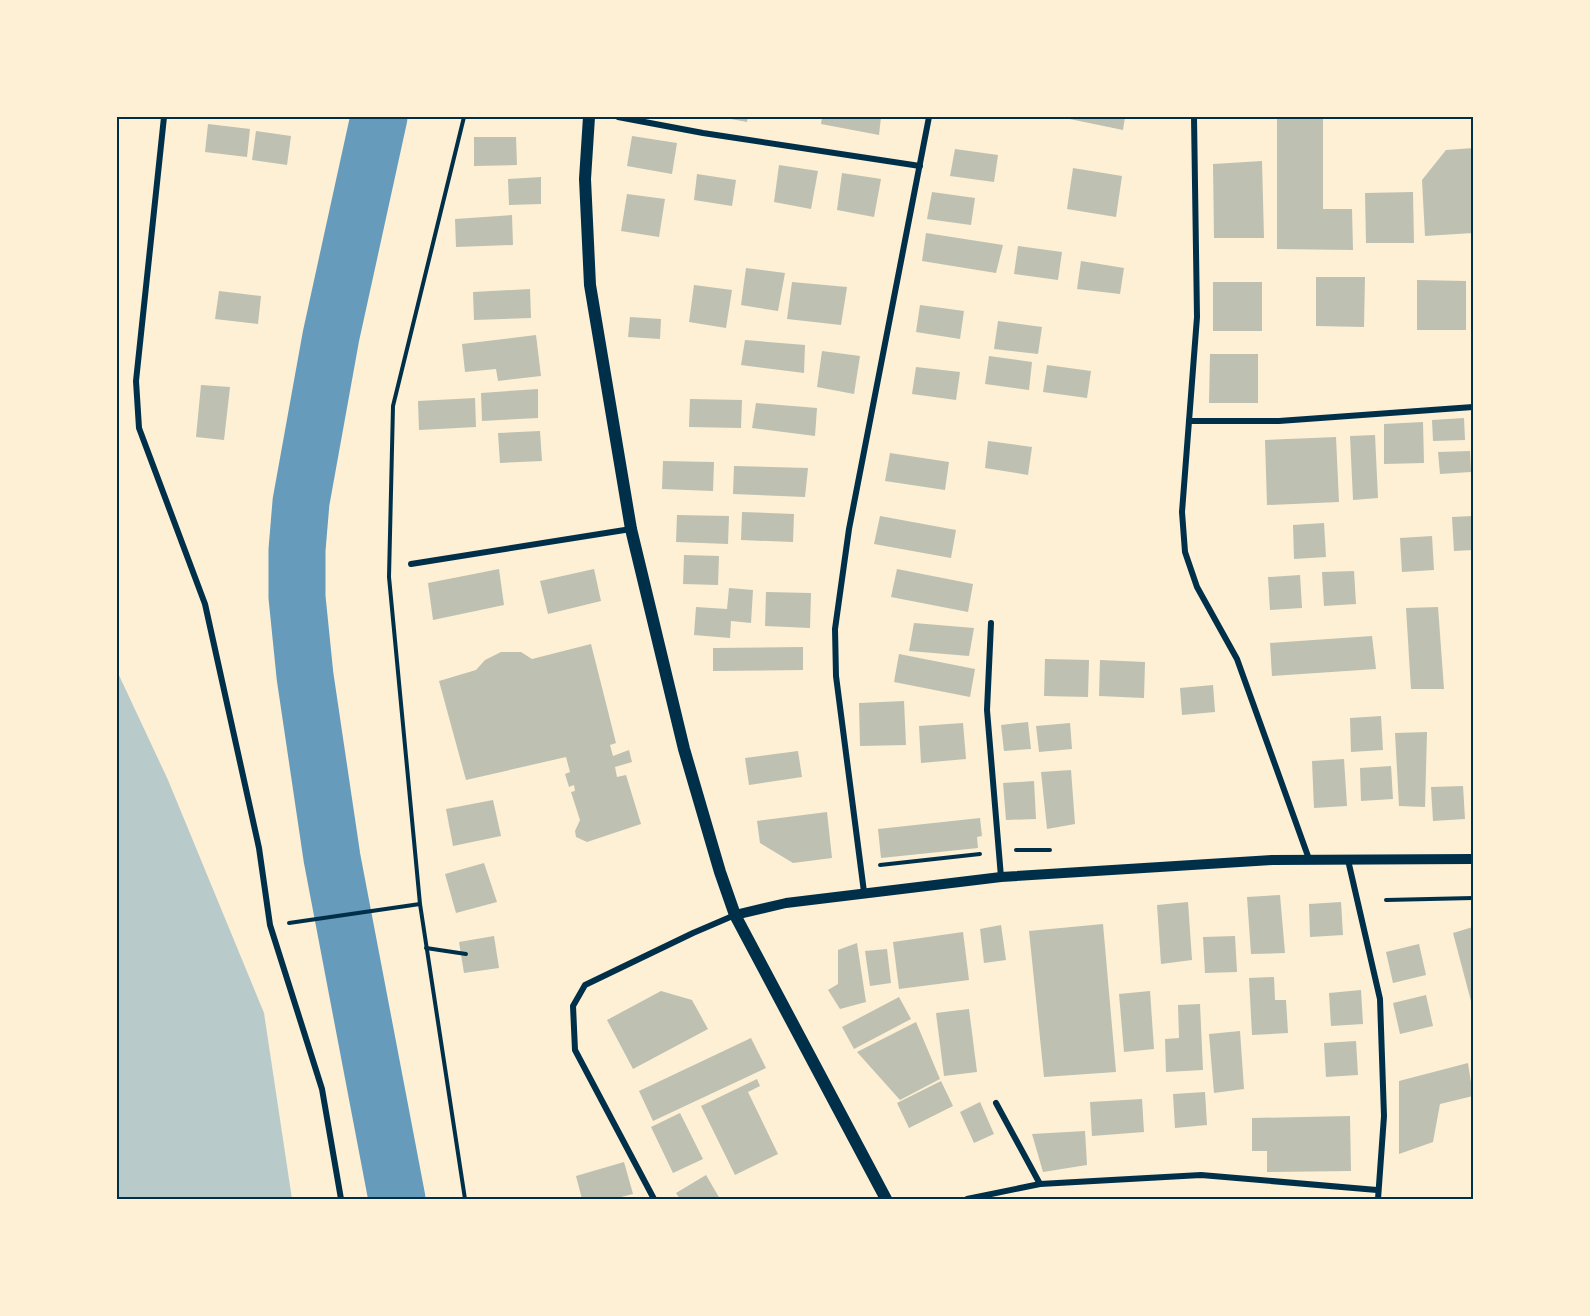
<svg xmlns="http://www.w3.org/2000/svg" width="1590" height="1316" font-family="'Sofia Sans Condensed',sans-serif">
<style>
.green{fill:#b9caca}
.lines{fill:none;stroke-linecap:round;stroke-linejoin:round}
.river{stroke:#669bbc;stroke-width:57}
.building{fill:#bec0b2}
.path{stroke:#003049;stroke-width:4}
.minor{stroke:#003049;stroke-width:6}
.tertiary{stroke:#003049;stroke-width:10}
.secondary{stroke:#003049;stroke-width:12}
.neatline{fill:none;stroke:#003049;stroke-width:2}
</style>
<rect width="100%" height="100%" fill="#fdf0d5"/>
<polygon class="green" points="117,671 168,780 264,1013 292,1199 117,1199"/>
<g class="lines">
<polyline class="river" points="379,117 331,336 301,502 297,550 297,597 305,676 332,858 397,1199"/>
</g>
<g class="building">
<polygon points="720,117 748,117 747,122"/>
<polygon points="822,117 881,117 879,135 821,124"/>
<polygon points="1060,117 1125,117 1123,130"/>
<polygon points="1277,117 1323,117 1323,209 1352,209 1353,250 1277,249"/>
<polygon points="208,124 250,129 247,157 205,152"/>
<polygon points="256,131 291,136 287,165 252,160"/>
<polygon points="632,136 677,143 672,174 627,166"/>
<polygon points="474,137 516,137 517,165 474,166"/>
<polygon points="1473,148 1473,233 1425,236 1422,180 1446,150"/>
<polygon points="955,149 998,155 994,182 950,176"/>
<polygon points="1262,161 1264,238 1214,238 1213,164"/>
<polygon points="779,165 818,171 811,209 774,202"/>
<polygon points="1073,168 1122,176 1116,217 1067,209"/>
<polygon points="842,173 881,179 874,217 837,210"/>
<polygon points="697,174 736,180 732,206 694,200"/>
<polygon points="541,177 541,204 509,205 508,179"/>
<polygon points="932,192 975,198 971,225 927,219"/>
<polygon points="1413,192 1414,243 1366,243 1365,193"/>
<polygon points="627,194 665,199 659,237 621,231"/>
<polygon points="512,215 513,245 456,247 455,219"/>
<polygon points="926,233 1003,245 996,273 922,261"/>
<polygon points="1018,246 1062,252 1058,280 1014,274"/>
<polygon points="1081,261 1124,268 1120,294 1077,289"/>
<polygon points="746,268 785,273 778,311 741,305"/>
<polygon points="1316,277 1365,277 1364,327 1316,326"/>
<polygon points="1417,280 1466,281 1466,330 1417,330"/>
<polygon points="792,282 847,287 841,325 787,319"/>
<rect x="1213" y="282" width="49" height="49"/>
<polygon points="694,285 732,290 726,328 689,322"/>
<polygon points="530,289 531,318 474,320 473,292"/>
<polygon points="219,291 261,296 258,324 215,319"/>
<polygon points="920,305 964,311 960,339 916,332"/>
<polygon points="630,317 661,319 660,339 628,337"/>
<polygon points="998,321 1042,327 1038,354 994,349"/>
<polygon points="536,335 541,376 498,381 496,369 465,372 462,344"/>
<polygon points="745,340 805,345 804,373 741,365"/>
<polygon points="822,351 860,356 854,394 817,387"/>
<polygon points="1210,354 1258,354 1258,403 1209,403"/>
<polygon points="989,356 1032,362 1029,390 985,384"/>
<polygon points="1047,365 1091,371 1087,398 1043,392"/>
<polygon points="916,367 960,372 956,400 912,394"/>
<polygon points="201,385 230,387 224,440 196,437"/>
<polygon points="538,389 538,418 482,421 481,393"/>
<polygon points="475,398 476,427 419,430 418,401"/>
<polygon points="690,399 742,400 741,428 689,427"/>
<polygon points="756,403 817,408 815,436 752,428"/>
<polygon points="1464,418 1465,440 1433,441 1432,420"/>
<polygon points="1423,422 1424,463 1384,464 1384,424"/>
<polygon points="540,431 542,461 500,463 498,433"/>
<polygon points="1375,435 1378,498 1353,500 1350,436"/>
<polygon points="1336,437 1339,502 1267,505 1265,440"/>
<polygon points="988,441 1032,447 1028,475 985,468"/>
<polygon points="1470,451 1471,472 1440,474 1438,452"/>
<polygon points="890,453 949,462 945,490 885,481"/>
<polygon points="663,461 714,462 713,491 662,489"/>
<polygon points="734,466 808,468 805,497 733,494"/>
<polygon points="742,512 794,514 793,542 741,540"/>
<polygon points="677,515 729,516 728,544 676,542"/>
<polygon points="880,516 956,530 951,558 874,544"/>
<polygon points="1473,516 1473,550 1454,551 1452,517"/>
<polygon points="1324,523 1326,557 1294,559 1293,525"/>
<polygon points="1432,536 1434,570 1402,572 1400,538"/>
<polygon points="684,555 719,556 718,585 683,584"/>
<polygon points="499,569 504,605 433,620 428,583"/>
<polygon points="594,569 601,601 548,614 540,581"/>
<polygon points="897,569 973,584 968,612 891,597"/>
<polygon points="1354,571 1356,604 1324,606 1322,572"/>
<polygon points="1300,575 1302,608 1270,610 1268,577"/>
<polygon points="729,588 753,590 751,623 731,621 730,638 694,635 696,607 727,609"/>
<polygon points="766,592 811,593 810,628 765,626"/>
<polygon points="1438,607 1444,689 1411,689 1406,608"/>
<polygon points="914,623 974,628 969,656 909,651"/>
<polygon points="1372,636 1376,669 1272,676 1270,643"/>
<polygon points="591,644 616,743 610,745 613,756 629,750 632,762 615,767 617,777 626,775 641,824 587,842 576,837 575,831 580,820 571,792 575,791 574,785 569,787 565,774 570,772 566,757 466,780 439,681 476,670 485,660 501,652 521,652 532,659"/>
<polygon points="803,647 803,670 713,671 713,648"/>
<polygon points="899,654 975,669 970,697 894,682"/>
<polygon points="1045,659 1089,660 1088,697 1044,696"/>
<polygon points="1100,660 1145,662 1144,698 1099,696"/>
<polygon points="1213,685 1215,712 1182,715 1180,688"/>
<polygon points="904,701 906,745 860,746 859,703"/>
<polygon points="1381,716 1383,750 1351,752 1350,718"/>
<polygon points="1028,722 1031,749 1004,751 1001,725"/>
<polygon points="963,723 966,759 921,763 919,726"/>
<polygon points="1070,723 1072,749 1039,752 1036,726"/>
<polygon points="1427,732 1425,807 1399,806 1395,733"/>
<polygon points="798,751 802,777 749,785 745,758"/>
<polygon points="1344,759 1347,806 1314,808 1312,761"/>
<polygon points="1391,766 1393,799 1361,801 1360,768"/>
<polygon points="1071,770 1075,824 1047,829 1041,772"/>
<polygon points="1034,781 1036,819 1006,820 1003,783"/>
<polygon points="1463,786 1465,819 1433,821 1431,787"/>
<polygon points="493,800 501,836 453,846 446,809"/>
<polygon points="827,812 832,858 793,863 760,843 757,821"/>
<polygon points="980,818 982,836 977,837 978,848 881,858 878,829"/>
<polygon points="484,863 497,902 456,913 445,874"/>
<polygon points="1280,895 1285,953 1251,954 1247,897"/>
<polygon points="1188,902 1192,960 1161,964 1157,905"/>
<polygon points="1341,902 1343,935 1310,937 1309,904"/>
<polygon points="1103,924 1116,1072 1044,1077 1029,931"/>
<polygon points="1001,925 1006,960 984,963 980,929"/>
<polygon points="1473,927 1473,1005 1472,1005 1453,933"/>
<polygon points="963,932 969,980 899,989 893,942"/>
<polygon points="494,936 499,968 464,973 459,942"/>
<polygon points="1235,936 1237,972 1205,973 1203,937"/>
<polygon points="857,943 866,1002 840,1009 828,990 838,984 838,950"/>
<polygon points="1419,944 1426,975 1393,983 1386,952"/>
<polygon points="887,949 891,983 870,986 865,951"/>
<polygon points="1274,977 1275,1000 1286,1000 1288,1033 1252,1035 1249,978"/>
<polygon points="1361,990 1363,1024 1331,1026 1329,993"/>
<polygon points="661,991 692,1000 708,1029 633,1069 607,1020"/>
<polygon points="1150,991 1154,1049 1124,1052 1119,994"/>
<polygon points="1426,995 1433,1026 1400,1034 1393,1003"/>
<polygon points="899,997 911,1019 854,1049 842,1027"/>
<polygon points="1200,1004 1203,1070 1166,1072 1165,1039 1179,1038 1178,1005"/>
<polygon points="969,1009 977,1072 944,1076 936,1013"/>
<polygon points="916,1022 940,1079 900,1100 857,1052"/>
<polygon points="1240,1031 1244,1089 1214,1093 1209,1034"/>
<polygon points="751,1038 766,1068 653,1121 639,1091"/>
<polygon points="1356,1041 1358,1075 1326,1077 1324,1043"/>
<polygon points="1468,1063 1473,1096 1440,1104 1433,1142 1399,1154 1399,1081"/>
<polygon points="757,1079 760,1086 748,1092 778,1154 735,1175 701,1106"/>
<polygon points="941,1081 953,1106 909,1128 897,1103"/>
<polygon points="1205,1092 1207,1125 1175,1128 1173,1094"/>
<polygon points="1142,1099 1144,1132 1092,1136 1090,1102"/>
<polygon points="980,1102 994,1134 974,1143 960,1112"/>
<polygon points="680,1113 703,1159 673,1173 651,1127"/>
<polygon points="1350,1116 1351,1171 1267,1172 1267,1151 1252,1151 1252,1118"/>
<polygon points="1085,1131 1087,1165 1043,1172 1032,1134"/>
<polygon points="624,1162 633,1194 613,1199 582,1199 576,1176"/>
<polygon points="706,1175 720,1199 680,1199 676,1193"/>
</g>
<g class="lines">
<g class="path">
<polyline points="464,117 393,406 389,577 420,904 465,1199"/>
<polyline points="1016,850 1050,850"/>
<polyline points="880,865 980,854"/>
<polyline points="1386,900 1473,898"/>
<polyline points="289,923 420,904"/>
<polyline points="426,948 466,954"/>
</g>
<g class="minor">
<polyline points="164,117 136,381 139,428 205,604 259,848 270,925 322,1089 341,1199"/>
<polyline points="618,117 703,133 920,166"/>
<polyline points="1194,117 1197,317 1182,512 1185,552 1197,587 1237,659 1309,859"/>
<polyline points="1189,421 1279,421 1473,407"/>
<polyline points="411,564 631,529"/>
<polyline points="991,623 987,710 1001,877"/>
<polyline points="1348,860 1380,999 1384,1116 1378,1199"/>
<polyline points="864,892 836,676 835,629 849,529 929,117"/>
<polyline points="996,1103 1040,1184 1201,1175 1377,1190"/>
<polyline points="654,1199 575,1050 573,1006 585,985 693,933 735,915"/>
<polyline points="967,1199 1040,1184"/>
</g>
<polyline class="tertiary" points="735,915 786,903 1001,877 1272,860 1473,859"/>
<polyline class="secondary" points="589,117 585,179 590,285 631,529 684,749 720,872 735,915 886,1199"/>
</g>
<rect width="1590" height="1316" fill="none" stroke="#fdf0d5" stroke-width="237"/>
<rect x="118" y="118" width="1354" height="1080" class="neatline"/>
</svg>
